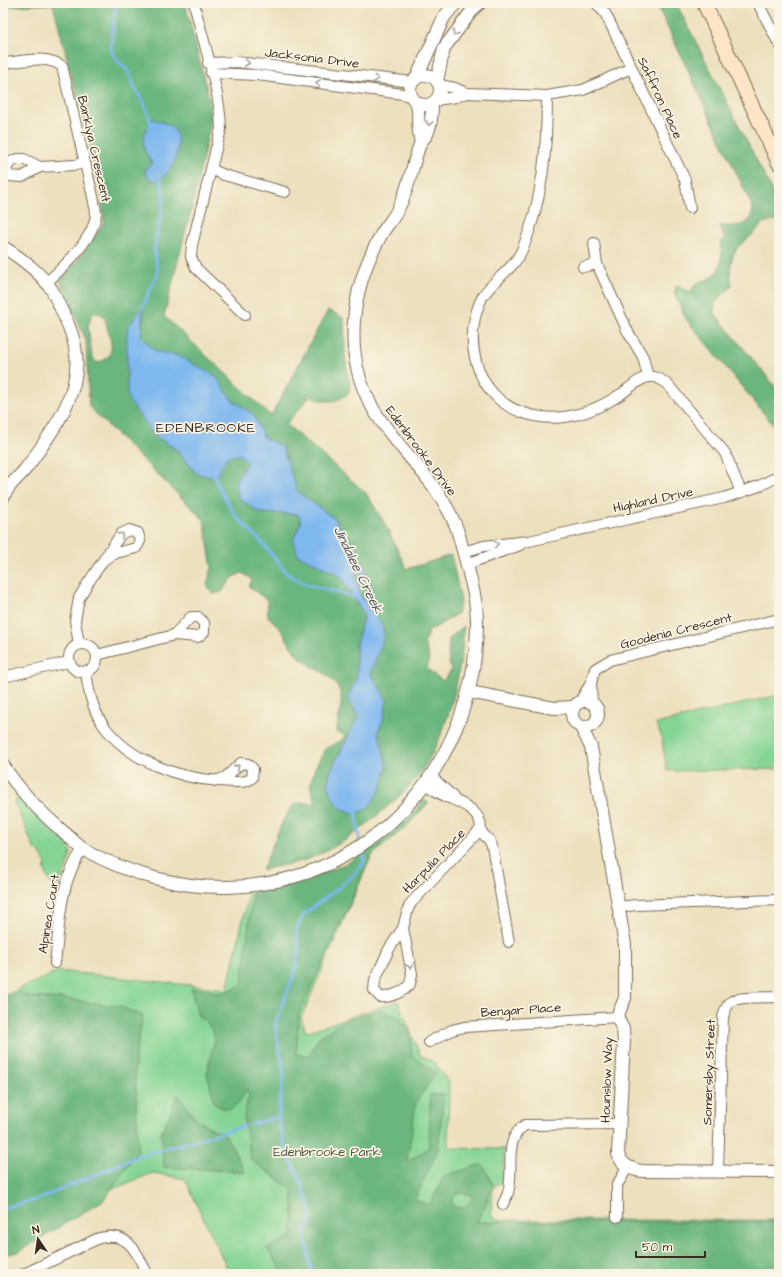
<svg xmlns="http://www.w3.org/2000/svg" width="782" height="1277" font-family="'Architects Daughter',sans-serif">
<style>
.green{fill:#84d494;stroke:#607f59}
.forest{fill:#6bb67e;stroke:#53704e;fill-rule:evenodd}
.water{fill:#7eb8ef;stroke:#5c7186}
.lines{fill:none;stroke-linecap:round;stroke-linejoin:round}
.stream{stroke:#7eb8ef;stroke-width:3}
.minor-casing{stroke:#796a56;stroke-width:12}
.tertiary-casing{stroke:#796a56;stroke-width:14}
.secondary-casing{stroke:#796a56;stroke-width:16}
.minor{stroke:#fff;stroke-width:10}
.tertiary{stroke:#fff;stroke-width:12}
.secondary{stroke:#fde5c5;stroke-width:14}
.oneway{stroke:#a79f9a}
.labels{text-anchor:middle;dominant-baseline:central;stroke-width:3.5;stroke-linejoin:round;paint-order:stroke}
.street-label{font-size:13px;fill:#3b2a1e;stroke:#fcf5e5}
.park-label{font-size:13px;fill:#4d543c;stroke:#fcf5e5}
.neighbourhood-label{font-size:14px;letter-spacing:1px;fill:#3b2a1e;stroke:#fcf5e5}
.water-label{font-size:14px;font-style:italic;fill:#4f555d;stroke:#fcf5e5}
</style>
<rect width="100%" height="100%" fill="#fcf5e5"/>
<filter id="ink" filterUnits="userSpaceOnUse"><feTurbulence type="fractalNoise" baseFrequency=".025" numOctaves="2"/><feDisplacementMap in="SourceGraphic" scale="8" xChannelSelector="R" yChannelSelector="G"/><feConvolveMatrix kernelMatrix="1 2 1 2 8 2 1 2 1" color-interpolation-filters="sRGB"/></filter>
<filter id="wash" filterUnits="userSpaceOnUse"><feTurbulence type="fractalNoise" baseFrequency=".012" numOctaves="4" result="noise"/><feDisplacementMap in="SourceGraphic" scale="16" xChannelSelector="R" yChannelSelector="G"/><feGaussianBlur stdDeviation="0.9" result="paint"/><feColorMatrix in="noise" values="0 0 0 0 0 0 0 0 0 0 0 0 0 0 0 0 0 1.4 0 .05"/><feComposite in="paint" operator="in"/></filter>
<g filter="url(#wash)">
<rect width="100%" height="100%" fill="#ece0bd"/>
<g class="green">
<polygon points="779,695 779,769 667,771 661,735 656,724"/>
<path d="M20,797c7,9 15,18 23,26 8,9 26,16 28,29 1,4 -10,26 -11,33l-9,-1 -7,-15 2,-5 -7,-13 -4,-1 -21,-48z"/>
<polygon points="372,855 301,1018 306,1032 398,1001 420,1055 434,1062 449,1083 448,1144 453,1148 504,1149 503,1181 493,1187 491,1213 493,1217 498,1220 779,1220 779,1274 230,1274 185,1179 153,1173 79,1202 3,1238 3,996 59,971 227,989 249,893 288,886"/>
</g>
<g class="forest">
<path d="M3,3h182l24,95 2,22 -15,70 -32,126 107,100 57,-106 16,8 1,39 5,26 -1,10c-13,10 -24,11 -38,2l-25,29 80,69 19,31 22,45 44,-14 10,45 -4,14 -29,18 -4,10 5,15 -2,12 16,12 8,-10 -3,-15 1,-17 15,-13c-3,52 -16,112 -49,154 -10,12 -23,23 -35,33 -21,19 -44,35 -71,46 -15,5 -32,7 -47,11 6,-12 22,-59 32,-65 6,-3 15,-2 22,-1l-6,-18 5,-18 10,-19 14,-7 6,-6 -8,-4c0,-13 7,-27 3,-40 -7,-20 -33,-24 -46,-41 -5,-6 -8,-15 -13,-21 -3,-5 -9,-9 -13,-14l-1,-16 -18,-13 3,-8 -10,-6 -10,5 -10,14 -9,2 -6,-9 5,-17 -8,-48 -115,-113 -3,-67 -26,-59 23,-28 21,-30 -2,-28 -49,-191 -50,3zM162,121l14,12 -29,43 -2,-5 7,-7c-9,-26 -15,-24 10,-43zM143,307l-2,30 14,14 24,5 37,20 16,24 21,14 11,24 18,8 15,45 38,28 33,53h-14l7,25 21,27 2,12 -13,38c14,24 21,29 7,57l9,36 -19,41 -13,6 -16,-7 -11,-23 2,-12 28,-55 -9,-20 8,-20 -1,-33 8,-30 -26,-40 -40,-19 -5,-15 8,-18 -3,-8 -38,-1 -25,-31 13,-20 -8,-8 -13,3 -31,16 -19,-23 -23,-15 -26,-106zM99,313l6,4c2,19 17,38 -8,46l-5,-6 -4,-31 4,-12z"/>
<path d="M656,3h20l103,201 -1,16 -16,3c-8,14 -19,17 -26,27 -7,10 -6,25 -4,36 -8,8 -21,16 -17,28l64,77v41l-93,-113 -12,-26 3,-8 13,7c3,-3 3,-5 6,-8 4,-4 10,-3 14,-6 12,-7 13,-23 10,-34l4,-5 -1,-5 -4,-5 2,-4c13,3 20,1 30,-6l2,-11z"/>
<path d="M424,800l4,3 -21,23 -35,29 -73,159 -3,40 12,2 11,-19 24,-16 39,-11 14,6 14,14 2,26 24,16 -20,31 -9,59 22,-15 1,-52 14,-1 -6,56 -23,49 15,6 14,-29 38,-12 12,22 -17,36h302v52h-495l-17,-26 26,-13v-45l-43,-31 -6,-42 5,-21 -2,-7 -8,13 -8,7 -9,-1 -8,-5 -7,-32 8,-33 -7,-15 -10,-7 -7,-27 15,1 16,3 20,-8 10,-89 3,-4c70,-13 122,-36 169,-92zM461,1193l10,2 2,3 -9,10 -9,-1 -4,-4 4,-8z"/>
<polygon points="20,991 29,997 66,999 119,1006 143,1016 135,1057 138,1151 104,1200 18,1252 3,1255 3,999"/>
<polygon points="178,1095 197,1120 226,1136 245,1172 164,1167 161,1134"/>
</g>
<g class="water">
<path d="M152,119c9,2 20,6 24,14 5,10 -1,32 -8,39 -3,4 -9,6 -13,9l-8,-5 -2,-6 7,-6c-2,-6 -8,-12 -8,-18 -2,-9 3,-21 8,-27z"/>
<polygon points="143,306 141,337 155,351 179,356 216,376 232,400 253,414 264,438 282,446 297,491 335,519 368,572 355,573 361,597 382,624 384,636 371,674 387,700 384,718 378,731 387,767 380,790 368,808 355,814 339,807 332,797 328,784 330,772 358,717 348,697 357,677 356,644 364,614 338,574 298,555 293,540 301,522 298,514 260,513 239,498 235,482 247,462 240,455 227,457 215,478 196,473 177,450 154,435 129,401 127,393 127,329"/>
</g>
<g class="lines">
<g class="stream">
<path d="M118,3l-3,8 -4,39c3,9 10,13 16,20 4,6 6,14 9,20 8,13 12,19 15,35"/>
<polyline points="142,308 158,272 154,250 164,198 159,174"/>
<polyline points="215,475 217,484 234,514 266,547 287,574 306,584 355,597"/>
<polyline points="356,811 360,841"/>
<polyline points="252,1124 278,1117"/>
<polyline points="3,1208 39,1199 139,1156 244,1126"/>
<polyline points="312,1274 305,1234 310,1222 311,1211 299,1177 288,1155 282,1136 278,1117 284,1074 275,1024 295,972 299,948 296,931 303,915 337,889 354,874 363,864 364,858 362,849"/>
</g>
</g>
</g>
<g filter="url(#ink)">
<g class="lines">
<g class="minor-casing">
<g id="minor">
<path d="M194,3c9,39 26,86 27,126l-29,116 -1,12 5,11 49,47"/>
<polyline points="596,3 605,13 611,25 685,180 690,208"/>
<polyline points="758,3 779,44"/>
<path d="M3,63c20,-1 41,-9 59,3l32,135c0,4 2,8 2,12 -1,25 -32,54 -49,69"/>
<polyline points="208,63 237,62 413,82"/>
<polyline points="211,73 257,75 403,94 412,97"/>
<polyline points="439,85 455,88 466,93 547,96 583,90 631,68"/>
<path d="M547,96c0,53 -4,105 -25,154 -8,19 -30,31 -39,46 -22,41 -8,100 38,116 35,13 70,2 100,-18 8,-5 18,-16 28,-17 8,-1 13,3 19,8l57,68 16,39"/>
<polyline points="436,100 456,97 466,93"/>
<path d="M18,159h6l16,8 -18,10 -13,-1 -3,-6c2,-7 5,-9 12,-11z"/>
<polyline points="40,167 75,165 84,163"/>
<polyline points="211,169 224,175 285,192"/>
<polyline points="594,243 597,264 628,332 643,357 648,377"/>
<polyline points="583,267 597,264"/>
<polyline points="463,552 484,546 529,541 724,498 759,486 779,476"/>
<polyline points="467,564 520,545"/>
<polyline points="79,644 75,621 79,598 86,586 121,534 129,530 138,533 140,541 136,548 116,553 105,559"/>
<circle cx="83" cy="658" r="14"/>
<polyline points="97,655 174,635 198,637 204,632 204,623 198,617 191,617 174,635"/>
<path d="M86,671c2,19 6,39 18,55 26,35 73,52 115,55 10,0 25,4 33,-3l1,-9 -5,-5 -7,-1 -15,14 -10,4"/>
<polyline points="3,677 69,662"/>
<polyline points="591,683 592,703"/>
<polyline points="580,701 591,683 595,669 610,660 779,619"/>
<polyline points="431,776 453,797"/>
<polyline points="480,831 489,840 492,846 509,942"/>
<polyline points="619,907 636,905 779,900"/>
<path d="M403,928l-14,21 -14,31 -1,10 6,7c9,1 24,-5 30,-13l2,-10 -9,-46 5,-19 3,-6 70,-74c0,-20 -21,-26 -36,-33 -7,-3 -13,-8 -19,-11"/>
<path d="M55,963c5,-40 4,-81 28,-114"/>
<polyline points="429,1042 452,1030 464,1027 617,1017"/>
<path d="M718,1170l5,-153c2,-6 3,-12 9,-16 9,-5 36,-3 47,-4"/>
<path d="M503,1204c2,-4 4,-8 5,-11 7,-23 -6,-53 17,-68l94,-1"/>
<polyline points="617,1217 617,1185 628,1167"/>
<path d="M24,1274l75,-36c30,-7 37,13 48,36"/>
</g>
</g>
<g class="tertiary-casing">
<g id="tertiary">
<circle cx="425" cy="90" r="15"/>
<polyline points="416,79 444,17 456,3"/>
<polyline points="437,81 444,48 474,8 480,3"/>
<path d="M417,103c3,13 -1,25 4,38"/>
<path d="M3,247c18,11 38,26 49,43 8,18 20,38 23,57 9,44 -23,86 -48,120 -8,11 -19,17 -24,31"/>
<polyline points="469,692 554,708 573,707"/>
<circle cx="585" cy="714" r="13"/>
<path d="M581,727l10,20 34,198v53l-8,19 6,12 1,12 -6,113c4,12 14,16 25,17l136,1"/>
<path d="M3,765c17,27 39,49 63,69 6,5 12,12 19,16 43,24 94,38 143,37 143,-3 246,-121 249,-260 1,-25 -7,-49 -13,-73 -3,-10 -5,-21 -9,-30 -28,-67 -94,-94 -101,-176 -3,-40 7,-77 27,-113 5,-9 13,-17 17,-26 11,-20 14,-43 22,-65 1,-4 5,-6 7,-10 4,-8 5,-22 5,-30"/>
</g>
</g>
<g class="secondary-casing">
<polyline id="secondary" points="704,3 779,163"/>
</g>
<use href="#minor" class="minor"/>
<use href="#tertiary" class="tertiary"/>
<use href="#secondary" class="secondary"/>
</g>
<defs><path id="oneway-chevron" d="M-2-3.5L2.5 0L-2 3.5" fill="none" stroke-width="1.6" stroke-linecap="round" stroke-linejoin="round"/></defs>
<g class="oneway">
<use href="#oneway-chevron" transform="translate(455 33) rotate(126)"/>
<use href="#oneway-chevron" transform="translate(247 63) rotate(7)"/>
<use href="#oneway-chevron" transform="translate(376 79) rotate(7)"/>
<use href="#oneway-chevron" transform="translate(318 83) rotate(-172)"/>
<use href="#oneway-chevron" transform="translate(429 123) rotate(102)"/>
<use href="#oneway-chevron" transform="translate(121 535) rotate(-44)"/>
<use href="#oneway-chevron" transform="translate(496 544) rotate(-9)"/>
<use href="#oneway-chevron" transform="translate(237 767) rotate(-40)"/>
<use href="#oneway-chevron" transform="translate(410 966) rotate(80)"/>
</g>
</g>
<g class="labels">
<g class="street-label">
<text transform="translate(312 58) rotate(7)">Jacksonia Drive</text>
<text transform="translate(660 98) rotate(65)">Saffron Place</text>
<text transform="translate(94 149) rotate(77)">Barklya Crescent</text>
<text transform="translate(421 451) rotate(53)">Edenbrooke Drive</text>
<text transform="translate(653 500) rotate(-12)">Highland Drive</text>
<text transform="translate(676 631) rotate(-14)">Goodenia Crescent</text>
<text transform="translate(434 861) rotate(-46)">Harpulia Place</text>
<text transform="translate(49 914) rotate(-81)">Alpinea Court</text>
<text transform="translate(521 1010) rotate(-4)">Bengar Place</text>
<text transform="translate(709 1072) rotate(-88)">Somersby Street</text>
<text transform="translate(607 1080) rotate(-88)">Hounslow Way</text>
</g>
<g class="park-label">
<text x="327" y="1152">Edenbrooke Park</text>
</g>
<g class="neighbourhood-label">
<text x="206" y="428">EDENBROOKE</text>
</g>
<g class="water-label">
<text transform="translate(358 570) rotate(64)">Jindalee Creek</text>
</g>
</g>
<rect width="782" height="1277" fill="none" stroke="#fcf5e5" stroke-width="16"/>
<g transform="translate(38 1239) rotate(347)" stroke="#fcf5e5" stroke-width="3" paint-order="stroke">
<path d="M0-3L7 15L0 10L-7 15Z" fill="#3b2a1e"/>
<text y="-6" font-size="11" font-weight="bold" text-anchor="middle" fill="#3b2a1e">N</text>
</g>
<path d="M636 1251v6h69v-6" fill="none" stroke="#3b2a1e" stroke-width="2"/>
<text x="642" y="1251" font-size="12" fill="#3b2a1e" stroke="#fcf5e5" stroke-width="3" paint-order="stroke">50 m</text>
</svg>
